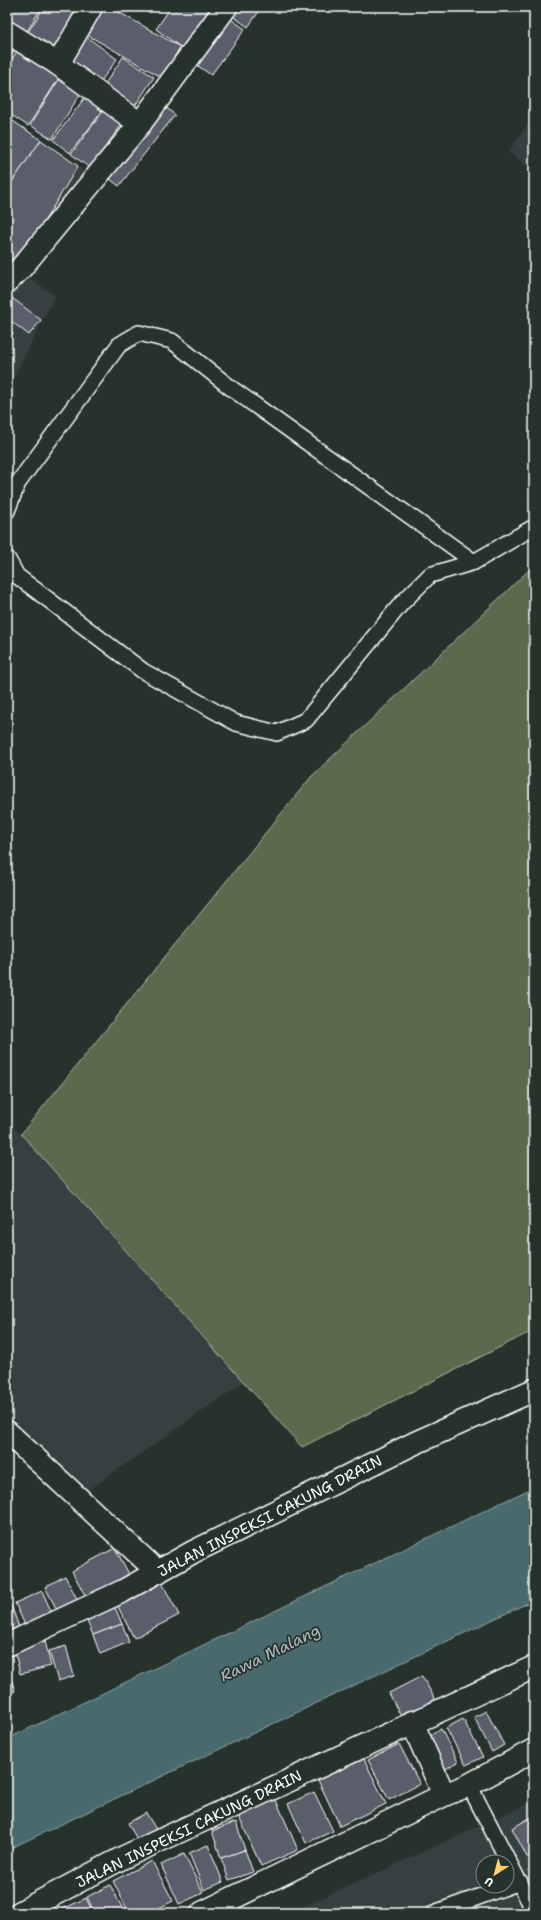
<svg xmlns="http://www.w3.org/2000/svg" width="541" height="1920" font-family="'Shantell Sans',sans-serif">
<style>
.built{fill:#36403f;fill-rule:evenodd}
.green{fill:#5a6b4e;stroke:#acb5a6}
.water{fill:#486b6d;stroke:#91a6a7}
.building{fill:#5a5d6a;stroke:#fff}
.lines{fill:none;stroke-linecap:round;stroke-linejoin:round}
.service-casing{stroke:#fff;stroke-width:18}
.minor-casing{stroke:#fff;stroke-width:25}
.tertiary-casing{stroke:#fff;stroke-width:25}
.service{stroke:#26332d;stroke-width:15}
.minor{stroke:#26332d;stroke-width:22}
.tertiary{stroke:#26332d;stroke-width:22}
.labels{text-anchor:middle;dominant-baseline:central;stroke-width:3.5;stroke-linejoin:round;paint-order:stroke}
.street-label{font-size:15px;fill:#fff;stroke:#26332d}
.water-label{font-size:16px;font-style:italic;fill:#adbcbd;stroke:#26332d}
</style>
<rect width="100%" height="100%" fill="#26332d"/>
<filter id="ink" filterUnits="userSpaceOnUse"><feTurbulence type="fractalNoise" baseFrequency=".025" numOctaves="2"/><feDisplacementMap in="SourceGraphic" scale="8" xChannelSelector="R" yChannelSelector="G"/><feConvolveMatrix kernelMatrix="1 2 1 2 8 2 1 2 1" color-interpolation-filters="sRGB"/></filter>
<g filter="url(#ink)">
<g class="built">
<polygon points="534,116 534,171 508,152"/>
<polygon points="7,120 91,175 16,268 55,296 7,390"/>
<polygon points="7,1123 21,1134 244,1382 78,1497 7,1429"/>
<path d="M534,1801v112h-245zM483,1862h24v24h-24z"/>
</g>
<polygon class="green" points="529,570 534,574 534,1330 302,1447 21,1134 311,777"/>
<polygon class="water" points="534,1487 534,1600 7,1850 7,1739"/>
<g class="building">
<polygon points="7,7 12,7 7,15"/>
<polygon points="14,7 42,7 24,36 7,26 7,18"/>
<polygon points="44,7 64,7 80,17 57,54 26,35"/>
<polygon points="97,7 110,7 180,47 163,78 82,32"/>
<polygon points="171,7 213,7 183,49 156,29"/>
<polygon points="230,7 262,7 248,27 227,12"/>
<polygon points="225,15 245,29 211,75 191,61"/>
<polygon points="84,35 117,59 96,88 64,64"/>
<polygon points="7,47 14,51 7,62"/>
<polygon points="17,51 59,78 28,126 7,112 7,67"/>
<polygon points="123,57 154,77 133,109 102,88"/>
<polygon points="60,78 82,91 52,139 30,125"/>
<polygon points="86,96 104,109 70,153 53,140"/>
<polygon points="162,104 175,115 119,186 106,176"/>
<polygon points="104,110 122,124 90,168 71,154"/>
<polygon points="7,117 41,140 7,189"/>
<polygon points="41,140 78,166 16,268 7,261 7,189"/>
<polygon points="12,298 41,320 29,335 7,318 7,306"/>
<polygon points="7,329 13,333 7,341"/>
<polygon points="115,1548 130,1576 87,1599 72,1571"/>
<polygon points="65,1576 78,1601 58,1612 45,1587"/>
<polygon points="159,1577 179,1615 134,1638 114,1599"/>
<polygon points="42,1591 52,1613 25,1625 15,1603"/>
<polygon points="113,1603 122,1624 93,1635 84,1614"/>
<polygon points="11,1605 19,1627 7,1631 7,1607"/>
<polygon points="122,1624 129,1642 100,1654 93,1635"/>
<polygon points="45,1641 51,1666 20,1674 14,1648"/>
<polygon points="66,1646 74,1676 58,1681 49,1651"/>
<polygon points="7,1667 15,1691 7,1694"/>
<polygon points="422,1676 436,1701 402,1719 389,1693"/>
<polygon points="486,1711 504,1745 492,1752 474,1717"/>
<polygon points="463,1719 483,1757 466,1765 446,1728"/>
<polygon points="441,1729 458,1762 440,1772 422,1738"/>
<polygon points="399,1744 420,1784 389,1800 368,1760"/>
<polygon points="364,1759 386,1804 340,1826 318,1780"/>
<polygon points="314,1792 333,1831 306,1843 288,1804"/>
<polygon points="275,1798 298,1850 261,1866 238,1815"/>
<polygon points="146,1813 157,1831 138,1841 128,1823"/>
<polygon points="532,1817 534,1821 534,1854 527,1857 512,1828"/>
<polygon points="236,1822 245,1850 221,1858 212,1831"/>
<polygon points="208,1845 223,1882 204,1890 189,1853"/>
<polygon points="245,1850 253,1872 229,1880 221,1858"/>
<polygon points="184,1854 203,1893 179,1904 161,1865"/>
<polygon points="152,1861 173,1901 149,1913 129,1913 113,1881"/>
<polygon points="110,1885 125,1913 95,1913 87,1897"/>
<polygon points="86,1898 93,1913 65,1913 63,1909"/>
<polygon points="63,1909 65,1913 55,1913"/>
</g>
<g class="lines">
<g class="service-casing">
<g id="service">
<polyline points="7,511 18,483 119,345 139,333 172,341 231,388 474,562"/>
<polyline points="7,558 17,576 143,671 236,723 277,733 306,720 401,604 430,575 474,562 534,527"/>
<polyline points="469,1785 534,1911"/>
<polyline points="434,1913 520,1882"/>
</g>
</g>
<g class="minor-casing">
<g id="minor">
<polyline points="7,32 58,64 140,124"/>
<polyline points="58,64 91,7"/>
<polyline points="7,282 21,268 140,124 226,7"/>
<polyline points="7,1432 158,1572"/>
<polyline points="7,1645 123,1591 193,1552 415,1443 534,1390"/>
<polyline points="412,1722 444,1795"/>
<polyline points="19,1913 124,1857 534,1667"/>
</g>
</g>
<g class="tertiary-casing">
<polyline id="tertiary" points="202,1913 444,1795 469,1785 534,1750"/>
</g>
<use href="#service" class="service"/>
<use href="#minor" class="minor"/>
<use href="#tertiary" class="tertiary"/>
</g>
</g>
<g class="labels">
<g class="street-label">
<text transform="translate(270 1516) rotate(-27)">JALAN INSPEKSI CAKUNG DRAIN</text>
<text transform="translate(189 1829) rotate(-26)">JALAN INSPEKSI CAKUNG DRAIN</text>
</g>
<g class="water-label">
<text transform="translate(270 1653) rotate(-26)">Rawa Malang</text>
</g>
</g>
<rect width="541" height="1920" fill="none" stroke="#26332d" stroke-width="24"/>
<rect x="12" y="12" width="517" height="1896" fill="none" stroke="#fff" stroke-width="1.5" filter="url(#ink)"/>
<g transform="translate(495 1874) rotate(216)"><circle r="19" fill="#26332d" stroke="#7d8581"/>
<path d="M0-3L7 15L0 10L-7 15Z" fill="#ffd166"/>
<text y="-6" font-size="11" font-weight="bold" text-anchor="middle" fill="#ffffff">U</text>
</g>
</svg>
